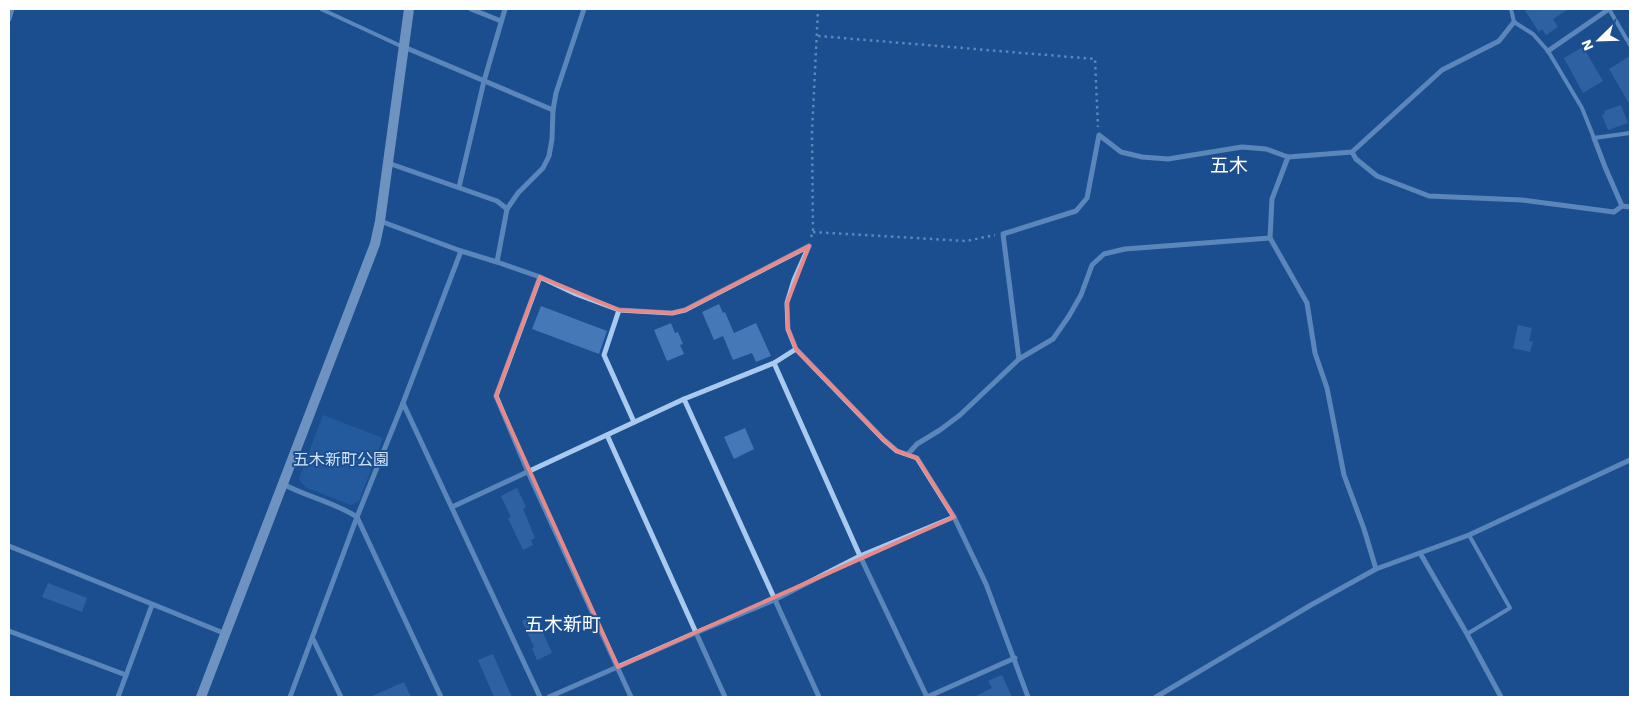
<svg xmlns="http://www.w3.org/2000/svg" width="1639" height="706" font-family="'Work Sans','Noto Sans JP',sans-serif">
<style>
.green{fill:#2e69ad}
.building{fill:#4478b7}
.lines{fill:none;stroke-linecap:round;stroke-linejoin:round}
.path{stroke:#a9c9ee;stroke-width:2.5;stroke-dasharray:2.5 4;stroke-linecap:butt}
.lane{stroke:#a9c9ee;stroke-width:4}
.street{stroke:#a9c9ee;stroke-width:5}
.secondary{stroke:#d6e6fa;stroke-width:10}
.marked{fill:none;stroke:#e88989;stroke-width:4;stroke-linejoin:round}
.labels{text-anchor:middle;dominant-baseline:central;stroke-width:4;stroke-linejoin:round;paint-order:stroke}
.park-label{font-size:16px;fill:#cfe3fa;stroke:#1b4f8f}
.quarter-label{font-size:19px;fill:#fff;stroke:#1b4f8f}
</style>
<rect width="100%" height="100%" fill="#1b4f8f"/>
<polygon class="green" points="323,415 383,438 359,501 351,505 305,487 299,479"/>
<g class="building">
<polygon points="1524,9 1569,9 1553,19 1558,27 1546,35 1542,29 1539,32"/>
<polygon points="1583,47 1603,81 1583,93 1564,58"/>
<polygon points="1630,56 1630,105 1609,69"/>
<polygon points="1621,105 1628,123 1608,130 1602,115 1605,114 1604,111"/>
<polygon points="719,304 723,313 725,312 734,333 756,323 771,356 756,362 752,353 733,360 723,336 714,340 702,312"/>
<polygon points="541,306 607,331 599,354 532,329"/>
<polygon points="671,323 675,333 678,332 683,344 680,345 684,354 667,361 654,330"/>
<polygon points="1518,325 1532,328 1529,341 1533,342 1530,352 1513,348"/>
<polygon points="745,428 754,449 734,459 724,437"/>
<polygon points="517,488 526,507 523,509 535,538 531,540 533,545 523,550 508,518 511,517 501,496"/>
<polygon points="48,583 87,598 82,612 42,597"/>
<polygon points="535,615 552,653 537,660 532,648 534,647 522,621"/>
<polygon points="493,654 506,684 512,697 494,697 478,660"/>
<polygon points="1002,675 1012,697 974,697 992,688 988,681"/>
<polygon points="404,682 411,697 370,697"/>
</g>
<g class="lines">
<g class="path">
<polyline points="818,36 1095,59 1098,127"/>
<polyline points="813,232 966,241 995,235"/>
<polyline points="811,237 813,232 812,132 818,9"/>
</g>
<g class="lane">
<polyline points="321,9 403,47"/>
<polyline points="1511,9 1514,22 1533,34 1548,51 1582,108 1594,138 1630,133"/>
<polyline points="1609,9 1630,45"/>
<polyline points="1467,634 1510,608 1469,535"/>
</g>
<g class="street">
<polyline points="471,9 501,21"/>
<polyline points="9,19 12,9"/>
<polyline points="404,47 553,110"/>
<polyline points="1548,51 1609,9"/>
<polyline points="1594,138 1605,167 1622,206"/>
<polyline points="1352,152 1356,159 1377,176 1429,196 1522,200 1614,212 1622,206 1630,207"/>
<polyline points="1288,157 1272,199 1270,238 1307,303 1315,353 1327,388 1344,475 1364,529 1376,569"/>
<polyline points="388,163 497,201 507,209"/>
<polyline points="459,187 484,81 505,9"/>
<polyline points="380,221 461,251 497,262 540,277 576,294 619,310 672,313 685,310 809,246"/>
<polyline points="809,246 794,280 787,303 788,329 796,349 883,439 897,451 917,458 954,517 986,584 1028,697"/>
<polyline points="497,262 507,209 518,193 543,168 549,156 552,139 553,110 556,93 584,9"/>
<polyline points="540,277 496,396 528,472 631,697"/>
<polyline points="619,310 604,355 634,422"/>
<polyline points="1019,359 1003,234 1076,211 1087,198 1099,135 1121,152 1142,157 1168,159 1242,147 1266,149 1288,157 1352,152 1442,70 1499,41 1514,22"/>
<polyline points="774,363 860,556 927,697"/>
<polyline points="684,399 819,697"/>
<polyline points="403,403 540,697"/>
<polyline points="607,435 725,697"/>
<polyline points="908,454 917,444 940,430 960,415 1019,359 1053,339 1069,316 1081,295 1092,265 1104,254 1125,249 1270,238"/>
<path d="M283,484c24,13 51,18 74,33l84,180"/>
<polyline points="452,507 684,399 774,363 796,349"/>
<polyline points="9,546 226,634"/>
<polyline points="1420,553 1467,634 1501,697"/>
<polyline points="9,631 126,675"/>
<polyline points="313,639 341,697"/>
<polyline points="118,697 152,605"/>
<polyline points="290,697 357,517 403,403 461,251"/>
<polyline points="549,697 695,633 774,600 860,556 954,517"/>
<polyline points="927,697 1015,658"/>
<polyline points="1156,697 1311,605 1376,569 1469,535 1630,460"/>
</g>
<polyline class="secondary" points="201,697 375,244 380,221 409,9"/>
</g>
<path d="M0 0H1639V706H0ZM809,246l-22,57 1,26 8,20 87,90 14,12 20,7 37,59 -336,150 -122,-271 44,-119 79,33 53,3 13,-3z" fill="#1b4f8f" fill-opacity=".55" fill-rule="evenodd"/>
<path class="marked" d="M809,246l-22,57 1,26 8,20 87,90 14,12 20,7 37,59 -336,150 -122,-271 44,-119 79,33 53,3 13,-3z"/>
<g class="labels">
<g class="park-label">
<text x="341" y="459">五木新町公園</text>
</g>
<g class="quarter-label">
<text x="1229" y="165">五木</text>
<text x="563" y="624">五木新町</text>
</g>
</g>
<rect width="1639" height="706" fill="none" stroke="#ffffff" stroke-width="20"/>
<g transform="translate(1599 40) rotate(247)" stroke="#1b4f8f" stroke-width="4" paint-order="stroke">
<path d="M0-4L9 19L0 12L-9 19Z" fill="#ffffff"/>
<text y="-8" font-size="14" font-weight="bold" text-anchor="middle" fill="#ffffff">N</text>
</g>
</svg>
